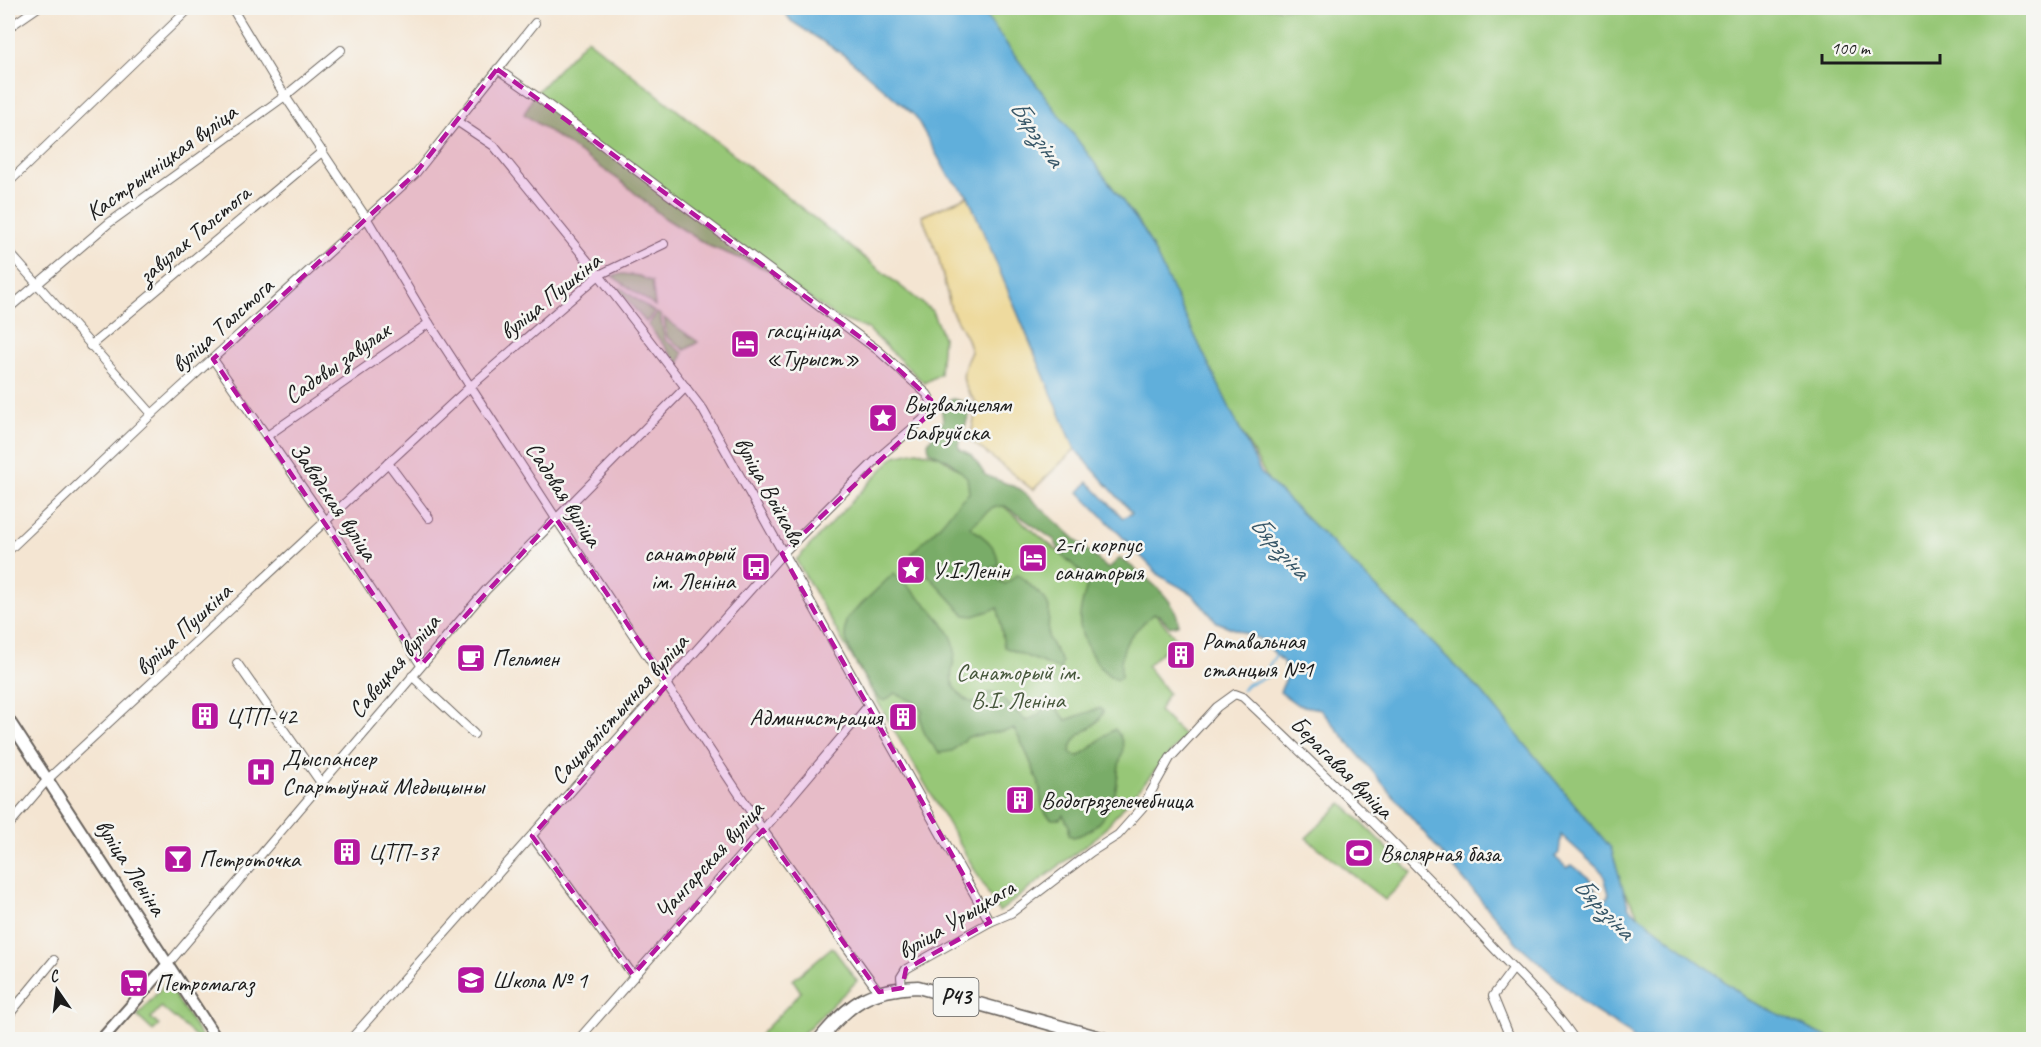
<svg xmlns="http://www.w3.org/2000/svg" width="2041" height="1047" font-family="Caveat,sans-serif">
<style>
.green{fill:#97c777;stroke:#5a724a;stroke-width:1.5}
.forest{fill:#79ac68;stroke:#4a6442;stroke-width:1.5}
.sand{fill:#eeda9e;stroke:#857b5d;stroke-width:1.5}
.water{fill:#61afdb;stroke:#3e667c;stroke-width:1.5;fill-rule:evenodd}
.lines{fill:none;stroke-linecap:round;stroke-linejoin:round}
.stream{stroke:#61afdb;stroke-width:2}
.street-casing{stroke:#68625c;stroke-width:10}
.secondary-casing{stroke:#68625c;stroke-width:14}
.primary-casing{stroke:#68625c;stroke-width:15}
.street{stroke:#fff;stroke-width:8}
.secondary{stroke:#fff;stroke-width:10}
.primary{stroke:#fff;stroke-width:12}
.marked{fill:#b5179e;fill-opacity:0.2;stroke:#b5179e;stroke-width:4.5;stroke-dasharray:12 8;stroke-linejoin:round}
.labels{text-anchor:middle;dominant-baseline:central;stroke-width:5;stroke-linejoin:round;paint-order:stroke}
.shield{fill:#f6f6f2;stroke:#5d5d5c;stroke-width:1.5}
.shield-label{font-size:22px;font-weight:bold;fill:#1c1c1c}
.street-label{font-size:24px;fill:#1c1c1c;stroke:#f6f6f2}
.poi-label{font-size:24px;fill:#1c1c1c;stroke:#f6f6f2;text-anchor:start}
.park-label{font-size:24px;fill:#47583c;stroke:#f6f6f2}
.water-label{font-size:26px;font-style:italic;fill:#385768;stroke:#f6f6f2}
</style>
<rect width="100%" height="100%" fill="#f6f6f2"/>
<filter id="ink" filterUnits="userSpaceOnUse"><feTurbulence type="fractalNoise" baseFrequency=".0167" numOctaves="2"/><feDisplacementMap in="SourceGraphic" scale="12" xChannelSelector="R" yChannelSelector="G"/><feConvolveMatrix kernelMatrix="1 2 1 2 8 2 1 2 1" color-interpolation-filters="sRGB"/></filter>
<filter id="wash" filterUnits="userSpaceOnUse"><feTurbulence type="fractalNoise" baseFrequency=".008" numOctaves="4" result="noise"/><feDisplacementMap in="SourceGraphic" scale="24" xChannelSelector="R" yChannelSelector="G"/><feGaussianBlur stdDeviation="1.35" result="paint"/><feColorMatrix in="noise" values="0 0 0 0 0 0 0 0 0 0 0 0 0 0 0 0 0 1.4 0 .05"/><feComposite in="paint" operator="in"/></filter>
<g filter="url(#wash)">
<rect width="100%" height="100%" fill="#f4e5d2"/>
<g class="green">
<polygon points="980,8 2033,8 2033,1039 1818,1039 1743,1003 1640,917 1588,832 1271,485 1114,200"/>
<polygon points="587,39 932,311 943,337 940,374 924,383 868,329 838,318 769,270 709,246 663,217 622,182 524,114 534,95"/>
<polygon points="623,274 639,276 652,282 655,306 612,276"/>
<polygon points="621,288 654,312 646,322 617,289"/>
<polygon points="657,313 660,315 665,340 683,353 679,365 648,325"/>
<polygon points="664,318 698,342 685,350 667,337"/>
<polygon points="917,451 939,456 961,471 1107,592 1156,614 1176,639 1147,666 1168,693 1159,711 1185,736 1099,835 999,912 796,560 895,456"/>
<polygon points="1342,803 1412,873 1385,900 1306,838"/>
<polygon points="832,947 857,981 797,1039 756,1039 801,992 793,980"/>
<polygon points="164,985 168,985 203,1039 199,1039 161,1007 151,1018 159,1025 153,1031 137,1016"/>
</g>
<g class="forest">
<path d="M953,399l17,4v9l-12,33 2,4 12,6 13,20 35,14 88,80 12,-11c19,14 60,42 58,67l-8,2 -11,-12 -5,-1c-24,20 -35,30 -33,63l-3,3c-20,-7 -41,-44 -38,-65 1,-13 7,-24 8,-37l-26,-23 -8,-15 -49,-34 -12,1 -23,20c13,10 29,19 28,38l-8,4 3,7 12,8 13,-10 27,25 4,9 -1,30 14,24 -2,8 -56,-23 -6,-39 -24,8 -9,-1 -53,-57v-5c9,-10 19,-18 28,-28 11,-12 16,-22 29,-32l-2,-16 -18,-16 -20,-10 -1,-8 15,-22 -2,-17z"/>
<path d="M894,573c19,19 46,41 58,65 11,23 -14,39 11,59 6,5 8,6 16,6l9,-10h8l30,28 12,-6 9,-10 8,1 11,14 34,-12 3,3c-6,22 -29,16 -33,42l8,4c14,-8 23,-21 37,-28 15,18 4,26 3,44 -1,27 -16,58 -45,64l-4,-2v-9l-6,-11 -3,4h-8c-15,-11 -9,-23 -14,-38 -7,-18 -14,-36 -24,-52l-46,8 -16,14 -13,2c-10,-12 -22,-26 -17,-42l-8,-9 -19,-9 -10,8 -7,-3c-12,-22 -41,-55 -31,-80z"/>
</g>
<path class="sand" d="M968,196l107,253 -42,41 -63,-50 7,-36c-16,-20 -18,-29 -6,-52l-4,-13 -16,-29 -13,-54 -16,-40z"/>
<path class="water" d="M782,8h198l164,222 117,243 220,218 130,157 18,60 120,92 82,39h-198l-4,-6 -38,-24 -74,-66 -197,-234 -22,-4 -18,-13 7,-16 -3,-13 -22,-23 -45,-18 -26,-29 -31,-17 -81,-84 9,-10 35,36 9,-5 -57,-64 -107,-253 -20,-21 -33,-59 -68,-59 -56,-36zM1561,835l42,38 6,21 -3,5 -6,1 -10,-21 -18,-14 -5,3 -12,-11 4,-4z"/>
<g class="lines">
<polyline class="stream" points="1242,690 1248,684 1267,677 1268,667 1276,655"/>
</g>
</g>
<g filter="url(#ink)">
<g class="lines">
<g class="street-casing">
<g id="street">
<polyline points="232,8 285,96 367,219 429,323 555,517 763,830 879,992"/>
<polyline points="8,28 37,8"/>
<polyline points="458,122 494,146 599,275 703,410 990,922"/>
<polyline points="8,183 190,8"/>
<polyline points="8,251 152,414"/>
<polyline points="8,309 109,223 285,96 341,50"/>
<polyline points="90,346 323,151"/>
<polyline points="213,359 325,520 421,665"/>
<polyline points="267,436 429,323"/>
<polyline points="388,463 429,518"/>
<polyline points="8,551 152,414 415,174 535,23"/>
<polyline points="237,663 321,783"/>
<polyline points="412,676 474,734"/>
<polyline points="8,826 48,779 471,386 599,275 664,244"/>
<polyline points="532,836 633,975"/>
<polyline points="168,964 486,590 686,387"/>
<path d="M902,988l-1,-11 5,-8 84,-47 21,-9 80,-61 27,-17 24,-27 28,-50 47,-51 18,-13 8,3c85,80 169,162 248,248 29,31 60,59 84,95"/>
<polyline points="8,1016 54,960"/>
<path d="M350,1040l432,-486 96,-96 49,-42c5,-8 6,-14 0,-22l-48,-43 -340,-253 -42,-29"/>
<polyline points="578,1040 763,830 868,706"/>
<polyline points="1511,1040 1493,996 1513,969"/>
</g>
</g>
<g class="secondary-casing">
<g id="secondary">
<polyline points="8,719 217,1040"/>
<polyline points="101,1040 168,964"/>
</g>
</g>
<g class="primary-casing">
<path id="primary" d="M819,1040c31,-37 49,-51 99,-53l190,53"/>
</g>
<use href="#street" class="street"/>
<use href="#secondary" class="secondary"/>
<use href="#primary" class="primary"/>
</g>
</g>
<path class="marked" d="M497,69l382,282 52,49 -4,16 -145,138 208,368 -84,47 -4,19 -23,4 -116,-162 -130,145 -101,-139 136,-152 -113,-167 -134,148 -208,-306 202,-185z"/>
<defs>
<g id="hotel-square" transform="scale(1.5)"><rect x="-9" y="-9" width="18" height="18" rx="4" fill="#b5179e" stroke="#f6f6f2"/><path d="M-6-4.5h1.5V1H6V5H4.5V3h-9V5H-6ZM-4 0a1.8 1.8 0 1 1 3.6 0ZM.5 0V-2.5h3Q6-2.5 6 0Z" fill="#fff"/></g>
<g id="sight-square" transform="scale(1.5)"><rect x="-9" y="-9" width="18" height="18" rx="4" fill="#b5179e" stroke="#f6f6f2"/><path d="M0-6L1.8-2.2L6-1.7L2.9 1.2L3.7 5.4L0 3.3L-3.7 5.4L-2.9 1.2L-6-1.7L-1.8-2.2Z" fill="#fff"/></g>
<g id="bus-square" transform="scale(1.5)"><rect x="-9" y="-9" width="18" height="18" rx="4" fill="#b5179e" stroke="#f6f6f2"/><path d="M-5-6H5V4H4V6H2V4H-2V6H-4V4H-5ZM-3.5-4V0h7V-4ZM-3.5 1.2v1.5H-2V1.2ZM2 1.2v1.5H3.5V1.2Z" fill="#fff"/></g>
<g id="building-square" transform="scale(1.5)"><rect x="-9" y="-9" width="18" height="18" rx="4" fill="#b5179e" stroke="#f6f6f2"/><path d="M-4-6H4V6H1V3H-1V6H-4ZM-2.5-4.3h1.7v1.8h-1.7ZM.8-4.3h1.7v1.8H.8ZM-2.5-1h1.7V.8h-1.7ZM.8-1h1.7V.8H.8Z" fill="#fff"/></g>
<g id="cafe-square" transform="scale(1.5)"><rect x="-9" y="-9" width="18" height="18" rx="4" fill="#b5179e" stroke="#f6f6f2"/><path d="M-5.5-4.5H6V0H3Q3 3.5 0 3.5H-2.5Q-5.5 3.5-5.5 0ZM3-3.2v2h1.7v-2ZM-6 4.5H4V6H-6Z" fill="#fff"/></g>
<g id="hospital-square" transform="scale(1.5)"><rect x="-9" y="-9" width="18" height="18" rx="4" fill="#b5179e" stroke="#f6f6f2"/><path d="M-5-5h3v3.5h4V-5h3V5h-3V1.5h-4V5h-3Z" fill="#fff"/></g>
<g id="stadium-square" transform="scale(1.5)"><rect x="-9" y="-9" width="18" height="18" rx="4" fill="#b5179e" stroke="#f6f6f2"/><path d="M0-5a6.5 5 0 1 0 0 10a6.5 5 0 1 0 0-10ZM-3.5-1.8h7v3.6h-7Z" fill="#fff"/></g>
<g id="bar-square" transform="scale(1.5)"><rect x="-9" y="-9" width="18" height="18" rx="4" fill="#b5179e" stroke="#f6f6f2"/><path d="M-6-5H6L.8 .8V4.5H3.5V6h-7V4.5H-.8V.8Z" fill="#fff"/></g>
<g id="school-square" transform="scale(1.5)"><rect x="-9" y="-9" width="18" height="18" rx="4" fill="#b5179e" stroke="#f6f6f2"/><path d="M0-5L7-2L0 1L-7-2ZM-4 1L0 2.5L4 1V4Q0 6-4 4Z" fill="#fff"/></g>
<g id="supermarket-square" transform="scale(1.5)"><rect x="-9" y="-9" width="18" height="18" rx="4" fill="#b5179e" stroke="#f6f6f2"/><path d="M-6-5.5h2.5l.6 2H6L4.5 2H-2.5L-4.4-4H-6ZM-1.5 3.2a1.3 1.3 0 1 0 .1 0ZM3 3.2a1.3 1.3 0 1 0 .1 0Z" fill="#fff"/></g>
</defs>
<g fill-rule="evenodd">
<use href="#hotel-square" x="745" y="344"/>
<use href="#sight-square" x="883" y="418"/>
<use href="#hotel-square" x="1033" y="558"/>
<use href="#bus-square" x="756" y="567"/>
<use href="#sight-square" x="911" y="570"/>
<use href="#building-square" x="1181" y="655"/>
<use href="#cafe-square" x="471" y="658"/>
<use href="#building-square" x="205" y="716"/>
<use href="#building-square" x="903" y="717"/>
<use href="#hospital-square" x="261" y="772"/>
<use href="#building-square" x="1020" y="800"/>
<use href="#building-square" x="347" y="852"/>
<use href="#stadium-square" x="1359" y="853"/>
<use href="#bar-square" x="178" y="859"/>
<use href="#school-square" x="471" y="980"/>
<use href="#supermarket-square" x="134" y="983"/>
</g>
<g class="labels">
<rect class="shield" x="933.5" y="978" width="45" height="38" rx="4.5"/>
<g class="shield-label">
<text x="956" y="997">Р43</text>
</g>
<g class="street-label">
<text transform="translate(161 162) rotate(-36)">Кастрычніцкая вуліца</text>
<text transform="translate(194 234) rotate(-40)">завулак Талстога</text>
<text transform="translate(550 296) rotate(-39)">вуліца Пушкіна</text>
<text transform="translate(222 325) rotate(-42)">вуліца Талстога</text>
<text transform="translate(337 363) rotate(-35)">Садовы завулак</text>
<text transform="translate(770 491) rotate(61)">вуліца Войкава</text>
<text transform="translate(564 494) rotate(57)">Садовая вуліца</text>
<text transform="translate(334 501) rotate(56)">Заводская вуліца</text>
<text transform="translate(183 629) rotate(-43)">вуліца Пушкіна</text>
<text transform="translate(394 666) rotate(-50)">Савецкая вуліца</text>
<text transform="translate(619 709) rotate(-48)">Сацыялістычная вуліца</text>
<text transform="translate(1342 767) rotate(45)">Берагавая вуліца</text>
<text transform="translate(709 860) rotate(-48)">Чангарская вуліца</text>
<text transform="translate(131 867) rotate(57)">вуліца Леніна</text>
<text transform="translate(956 919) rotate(-31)">вуліца Урыцкага</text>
</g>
<g class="poi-label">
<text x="766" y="330">гасцініца<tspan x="766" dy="28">«Турыст»</tspan></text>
<text x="904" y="404">Вызваліцелям<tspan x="904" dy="28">Бабруйска</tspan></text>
<text x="1054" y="544">2-гі корпус<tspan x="1054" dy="28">санаторыя</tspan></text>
<text x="735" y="553" text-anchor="end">санаторый<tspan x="735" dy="28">ім. Леніна</tspan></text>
<text x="932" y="570">У.І.Ленін</text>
<text x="1202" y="641">Ратавальная<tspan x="1202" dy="28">станцыя №1</tspan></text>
<text x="492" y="658">Пельмен</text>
<text x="226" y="716">ЦТП-42</text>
<text x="882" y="717" text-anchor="end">Администрация</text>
<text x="282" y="758">Дыспансер<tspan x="282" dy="28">Спартыўнай Медыцыны</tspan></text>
<text x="1041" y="800">Водогрязелечебница</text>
<text x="368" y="852">ЦТП-37</text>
<text x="1380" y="853">Вяслярная база</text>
<text x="199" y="859">Петроточка</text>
<text x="492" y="980">Школа № 1</text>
<text x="155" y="983">Петромагаз</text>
</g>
<g class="park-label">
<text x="1018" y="672">Санаторый ім.<tspan x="1018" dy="28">В.І. Леніна</tspan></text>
</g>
<g class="water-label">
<text transform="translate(1037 133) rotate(55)">Бярэзіна</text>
<text transform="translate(1280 547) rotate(48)">Бярэзіна</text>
<text transform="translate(1604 908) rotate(46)">Бярэзіна</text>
</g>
</g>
<rect width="2041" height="1047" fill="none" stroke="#f6f6f2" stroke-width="30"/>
<g transform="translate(57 990) rotate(346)" stroke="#f6f6f2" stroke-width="4.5" paint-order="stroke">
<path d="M0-4.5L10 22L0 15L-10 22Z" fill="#1c1c1c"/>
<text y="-9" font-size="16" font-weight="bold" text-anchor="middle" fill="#1c1c1c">С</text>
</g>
<path d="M1822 54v9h118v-9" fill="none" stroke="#1c1c1c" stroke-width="3"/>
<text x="1831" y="54" font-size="18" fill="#1c1c1c" stroke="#f6f6f2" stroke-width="4.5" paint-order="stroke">100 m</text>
</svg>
